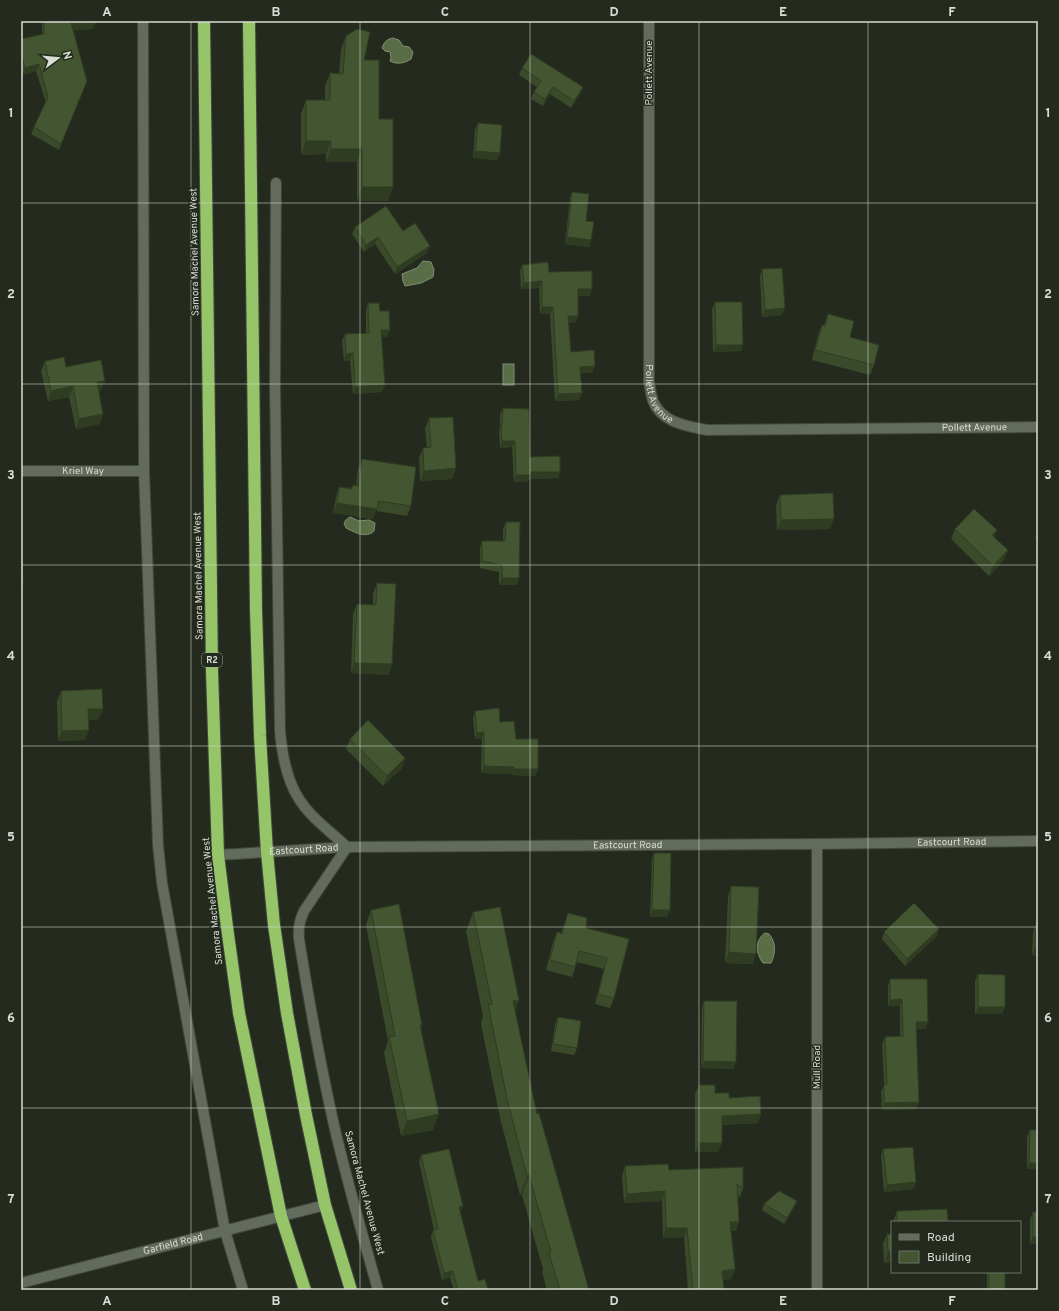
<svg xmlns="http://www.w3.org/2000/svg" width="1059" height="1311" font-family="Overpass,sans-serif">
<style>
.water{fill:#596d47;stroke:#7f8f72}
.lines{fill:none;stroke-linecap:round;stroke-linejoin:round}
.minor-casing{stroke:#42483d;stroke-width:12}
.highway-casing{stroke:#42483d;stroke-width:14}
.minor{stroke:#636b5d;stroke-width:10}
.highway{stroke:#96c569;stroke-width:12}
.wall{fill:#3a4a2a}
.shaded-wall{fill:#2f3c22}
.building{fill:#435631;stroke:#2f3c22}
.grid{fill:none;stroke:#d8ddd5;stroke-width:1;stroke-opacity:0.55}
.labels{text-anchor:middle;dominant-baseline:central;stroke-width:3;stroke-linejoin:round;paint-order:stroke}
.shield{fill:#242b1e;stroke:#a2a89e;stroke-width:1}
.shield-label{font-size:9px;font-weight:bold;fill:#d8ddd5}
.street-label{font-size:10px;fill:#d8ddd5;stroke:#242b1e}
.neatline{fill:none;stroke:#d8ddd5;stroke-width:1.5}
.grid-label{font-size:13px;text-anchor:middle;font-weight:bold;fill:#d8ddd5}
</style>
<rect width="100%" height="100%" fill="#242b1e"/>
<g class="water">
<path d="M393,38l6,2 4,6 6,1 4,5 -2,7c-6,4 -14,6 -21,2l1,-4 -1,-5 -5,-1 -3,-3c2,-6 5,-9 11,-10z"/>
<polygon points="423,261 431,262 434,270 433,277 421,283 405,286 403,281 402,274 417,268"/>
<rect x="503" y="364" width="11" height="21"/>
<path d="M350,517l9,4 10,-1 6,3 -1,8c-8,8 -20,1 -28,-3l-2,-5 2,-3z"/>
<path d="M765,933l4,1c7,8 7,19 2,29h-8c-7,-9 -9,-22 2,-30z"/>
</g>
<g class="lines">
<g class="minor-casing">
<g id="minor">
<polyline points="143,21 144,471 158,845 162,883 225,1231 243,1290"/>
<path id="s1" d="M649,21v361c1,6 2,13 4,19 9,22 34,25 54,29l331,-3"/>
<path d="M276,183l-1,202 5,346c2,23 6,48 19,68 12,19 32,33 48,48l-43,64c-5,10 -6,18 -5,28 9,56 19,112 31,168 13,62 31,122 48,183"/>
<path id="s2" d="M21,471h123"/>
<polyline points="817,844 817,1290"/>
<path id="s3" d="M218,855l129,-8 470,-3 221,-3"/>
<path id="s4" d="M21,1283l304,-78"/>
</g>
</g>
<g class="highway-casing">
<g id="highway">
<polyline points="204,21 212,671 218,855 227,927 239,1013 281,1216 305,1290"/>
<polyline points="249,21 256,610 260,736 267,852 274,925 287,1013 306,1115 325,1205 351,1290"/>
</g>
</g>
<use href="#minor" class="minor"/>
<use href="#highway" class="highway"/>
</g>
<g class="wall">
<polygon points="42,21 95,21 95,23 93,29 73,30 87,81 59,150 31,134 34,127 46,103 36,71 22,75 21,70 21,39 42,34"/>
<polygon points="346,36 364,60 379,119 388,201 357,201 357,162 326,162 326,154 301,155 301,114 306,100 325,100 325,86 330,73 339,74 341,49"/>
<polygon points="522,68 583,87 580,94 571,108 550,94 543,106 531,99 534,92 537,87 519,75"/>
<polygon points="478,123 500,153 497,160 473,158 475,130"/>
<polygon points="572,192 586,221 591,240 589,247 565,244 570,198"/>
<polygon points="355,227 403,231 427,253 395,274 375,244 364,252 352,234"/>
<polygon points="522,265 549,272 590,296 578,296 578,316 576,322 568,323 571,352 592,373 580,373 579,400 555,401 550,314 540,314 539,288 521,289 520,271"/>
<polygon points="762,269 782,315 762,317 760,276"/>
<polygon points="715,302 741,351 713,352 712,309"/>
<polygon points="368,303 380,311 387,337 382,337 382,392 353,394 350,360 344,361 342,341 345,334 366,333 366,310"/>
<polygon points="828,314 874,365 870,375 812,360 818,335 822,325 824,325"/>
<polygon points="45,361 66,367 101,391 99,391 100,424 76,429 69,397 48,401 41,371"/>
<polygon points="503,408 530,457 560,472 558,478 530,479 529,481 514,482 512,447 500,448 499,432 500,428 500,414"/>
<polygon points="429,418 456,468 452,479 420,481 419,458 423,448 427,448 425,429"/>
<polygon points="362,459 411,506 407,516 376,511 373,519 333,513 336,497 339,487 351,488 353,485 356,486 358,469"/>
<polygon points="780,495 830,529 777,530 776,505"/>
<polygon points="506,522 517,585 499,585 499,572 480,568 480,548 482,541 503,541 503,529"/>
<polygon points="955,529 997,530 994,536 1004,560 989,576 951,539"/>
<polygon points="1038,530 1038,538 1035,537"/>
<polygon points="377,583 389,675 351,673 353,614 357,604 373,605 373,594"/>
<polygon points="61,691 99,719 88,720 85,740 58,741 57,701"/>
<polygon points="475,711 500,722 516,739 538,769 535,776 512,775 512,774 481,773 482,739 475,739 473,718"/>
<polygon points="350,739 402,768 383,786 346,749"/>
<polygon points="654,853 667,917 650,917 652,859"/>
<polygon points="731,886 753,964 725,963 728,897"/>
<polygon points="371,910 422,1025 421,1029 433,1130 401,1136 384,1053 388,1041 366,925"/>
<polygon points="473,912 519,1000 515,1011 537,1114 589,1290 547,1290 542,1272 543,1269 522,1195 520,1195 500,1118 481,1024 483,1016 466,932"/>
<polygon points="568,913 586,928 629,939 614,998 610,1008 595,1004 604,969 577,962 572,977 546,970 553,942 557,932 561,933 564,924"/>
<polygon points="1036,923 1038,923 1038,956 1032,955 1033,933"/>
<polygon points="939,929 937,936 905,966 882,939 884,932"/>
<polygon points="978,974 1005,1007 1002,1014 975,1014 975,981"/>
<polygon points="890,979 926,1029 916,1029 917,1109 882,1110 881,1092 884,1085 882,1044 885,1037 900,1036 900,1006 888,1006 888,986"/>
<polygon points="704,1001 736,1062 733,1069 701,1068 702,1007"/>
<polygon points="558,1017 577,1048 574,1055 551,1051 555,1024"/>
<polygon points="699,1085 715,1093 729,1098 758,1123 722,1125 718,1152 695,1152 695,1094"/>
<polygon points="1030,1130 1038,1130 1038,1169 1027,1169 1027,1137"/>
<polygon points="883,1149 914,1189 884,1192 881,1156"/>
<polygon points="421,1155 460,1213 478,1281 488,1290 454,1290 450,1278 442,1280 431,1237 433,1230 434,1230 419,1162"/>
<polygon points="625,1166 669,1170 743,1167 743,1188 740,1197 738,1196 736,1231 731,1231 735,1269 731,1279 723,1280 724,1290 688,1290 684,1237 663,1238 662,1201 624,1203 622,1176"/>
<polygon points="764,1204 794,1208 784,1224 762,1210"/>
<polygon points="897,1211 948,1222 893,1222"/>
<polygon points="1033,1212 1038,1243 1030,1244 1030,1219"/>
<polygon points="887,1234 892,1234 892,1262 884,1263 883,1244"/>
<rect x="987" y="1272" width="18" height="18"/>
</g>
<g class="shaded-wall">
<polygon points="71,23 95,23 93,29 68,30"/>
<polygon points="39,64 36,71 22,75 25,68"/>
<polygon points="553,87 550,94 543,106 545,99"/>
<polygon points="583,87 580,94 571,108 574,101"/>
<polygon points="306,141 331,141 326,154 301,155"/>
<polygon points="331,149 362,149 357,162 326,162"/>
<polygon points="475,151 500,153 497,160 473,158"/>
<polygon points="362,187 393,187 388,201 357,201"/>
<polygon points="378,237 375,244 364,252 366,245"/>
<polygon points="567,237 591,240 589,247 565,244"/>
<polygon points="430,246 427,253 395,274 397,267"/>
<polygon points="542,281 539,288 521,289 524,283"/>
<polygon points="578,289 592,289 590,296 576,296"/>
<polygon points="542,307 553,307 550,314 540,314"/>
<polygon points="785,308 782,315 762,317 765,310"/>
<polygon points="568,316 578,316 576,322 565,323"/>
<polygon points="381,330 390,330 387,337 379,337"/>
<polygon points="716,345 743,345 741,351 713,352"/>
<polygon points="353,353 350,360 344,361 346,354"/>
<polygon points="595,366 592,373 578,373 580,367"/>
<polygon points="105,381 101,391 93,393 97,382"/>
<polygon points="385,385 382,392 353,394 355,387"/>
<polygon points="73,386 69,397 48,401 51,391"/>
<polygon points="582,393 579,400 555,401 558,394"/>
<polygon points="103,414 100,424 76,429 79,419"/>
<polygon points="502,441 515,441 512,447 500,448"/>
<polygon points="456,468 452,479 420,481 424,471"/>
<polygon points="531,472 560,472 558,478 530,479 529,481 514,482 516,475"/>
<polygon points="337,503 377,509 373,519 333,513"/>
<polygon points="834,519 830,529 777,530 781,520"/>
<polygon points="997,530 993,541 992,535"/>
<polygon points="1008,550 1004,560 989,576 993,566"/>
<polygon points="502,578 519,578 517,585 499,585"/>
<polygon points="21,585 23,585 21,591"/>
<polygon points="354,663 392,664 389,675 351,673"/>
<polygon points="88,709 103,709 99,719 84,720"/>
<polygon points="89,730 85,740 58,741 62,731"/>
<polygon points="484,732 482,739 475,739 477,733"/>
<polygon points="405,758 402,768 383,786 387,776"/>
<polygon points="484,766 514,767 512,774 481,773"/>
<polygon points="514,769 538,769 535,776 512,775"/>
<polygon points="652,910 670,910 667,917 650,917"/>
<polygon points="939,929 937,936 905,966 907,959"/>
<polygon points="1035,946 1038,946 1038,956 1032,955"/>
<polygon points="729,952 756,954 753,964 725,963"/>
<polygon points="902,999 900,1006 888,1006 890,1000"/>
<polygon points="519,1000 512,1019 513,1001"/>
<polygon points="978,1007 1005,1007 1002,1014 975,1014"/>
<polygon points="916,1022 928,1022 926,1029 913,1029"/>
<polygon points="703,1061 736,1062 733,1069 701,1068"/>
<polygon points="919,1102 917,1109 882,1110 884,1103"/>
<polygon points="439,1114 433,1130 401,1136 407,1121"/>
<polygon points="761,1114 758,1123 718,1125 722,1116"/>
<polygon points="699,1143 722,1143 718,1152 695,1152"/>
<polygon points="1029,1163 1038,1163 1038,1169 1027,1169"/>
<polygon points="529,1175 522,1195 520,1195 527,1176"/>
<polygon points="916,1182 914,1189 884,1192 887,1185"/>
<polygon points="665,1191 662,1201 624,1203 627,1194"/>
<polygon points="797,1201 794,1208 784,1224 787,1218"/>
<polygon points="463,1206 460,1213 459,1207"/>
<polygon points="730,1222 739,1222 736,1231 727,1231"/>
<polygon points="666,1228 687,1228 684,1237 663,1238"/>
<polygon points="1033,1237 1038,1237 1038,1243 1030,1244"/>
<polygon points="888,1252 892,1252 892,1262 884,1263"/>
<polygon points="735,1269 731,1279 718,1280 722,1271"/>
<polygon points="453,1271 450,1278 442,1280 444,1273"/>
</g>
<g class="building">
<polygon points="44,21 95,21 95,23 71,23 87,81 61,144 34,127 48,97 39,64 25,68 21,54 21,39 44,34"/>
<polygon points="357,29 370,32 364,60 379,60 379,119 393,119 393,187 362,187 362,149 331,149 331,141 306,141 306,100 330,100 330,73 343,74 346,36"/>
<polygon points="531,54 583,87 574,101 553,87 545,99 534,92 541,81 522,68"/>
<polygon points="478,123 502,125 500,153 475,151"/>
<polygon points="572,192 589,194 586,221 594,222 591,240 567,237"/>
<polygon points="386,206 403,231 415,223 430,246 397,267 378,237 366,245 355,227"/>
<polygon points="548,262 549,272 592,271 592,289 578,289 578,316 568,316 571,352 594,350 595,366 580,367 582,393 558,394 553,307 542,307 542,281 524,283 522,265"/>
<polygon points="782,268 785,308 765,310 762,269"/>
<polygon points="715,302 742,302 743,345 716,345"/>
<polygon points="368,303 379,303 380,311 389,311 390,330 381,330 385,385 355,387 353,353 346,354 345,334 369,333"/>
<polygon points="828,314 854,321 850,337 879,345 874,365 815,350 822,325 825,326"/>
<polygon points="64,357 66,367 101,360 105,381 97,382 103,414 79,419 73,386 51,391 45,361"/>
<polygon points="503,408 529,409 530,457 560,456 560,472 531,472 531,475 516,475 515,441 502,441 501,425 502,425"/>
<polygon points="453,417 456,468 424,471 423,448 431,447 429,418"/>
<polygon points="362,459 416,467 411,506 378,501 377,509 337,503 339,487 352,489 353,485 358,486"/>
<polygon points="833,493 834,519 781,520 780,495"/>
<polygon points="974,509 997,530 992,535 1008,550 993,566 955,529"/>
<polygon points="506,522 520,522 519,578 502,578 502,565 482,561 482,541 505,541"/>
<polygon points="21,556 22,556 23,585 21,585"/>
<polygon points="377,583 396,584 392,664 354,663 357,604 376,605"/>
<polygon points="102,689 103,709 88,709 89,730 62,731 61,691"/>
<polygon points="499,708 500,722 514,721 516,739 538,739 538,769 514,769 514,767 484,766 484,732 477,733 475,711"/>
<polygon points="368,720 405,758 387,776 350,739"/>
<polygon points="654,853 671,853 670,910 652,910"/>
<polygon points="731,886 759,887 756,954 729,952"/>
<polygon points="914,903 939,929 907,959 884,932"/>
<polygon points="399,904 422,1025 420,1025 439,1114 407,1121 389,1037 395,1036 371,910"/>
<polygon points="500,907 519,1000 513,1001 537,1114 539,1113 589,1290 560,1290 549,1253 551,1252 529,1175 527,1176 507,1099 488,1004 492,1004 473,912"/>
<polygon points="568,913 587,918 586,928 629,939 614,998 598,994 607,958 579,951 575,967 550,960 557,932 562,934"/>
<polygon points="1036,923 1038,923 1038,946 1035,946"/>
<polygon points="978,974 1005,975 1005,1007 978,1007"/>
<polygon points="890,979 927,979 928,1022 916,1022 919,1102 884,1103 884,1085 887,1084 885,1037 903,1036 902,999 890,1000"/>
<polygon points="704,1001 737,1001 736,1062 703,1061"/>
<polygon points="558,1017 581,1021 577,1048 553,1044"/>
<polygon points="699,1085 715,1085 715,1093 729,1093 729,1098 760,1096 761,1114 722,1116 722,1143 699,1143"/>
<polygon points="1030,1130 1038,1130 1038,1163 1029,1163"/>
<polygon points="913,1147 916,1182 887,1185 883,1149"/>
<polygon points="449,1149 463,1206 459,1207 478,1281 485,1279 488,1290 458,1290 453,1271 444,1273 433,1230 438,1229 421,1155"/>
<polygon points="668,1164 669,1170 743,1167 743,1188 737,1184 739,1222 730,1222 735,1269 722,1271 724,1290 693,1290 687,1228 666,1228 665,1191 627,1194 625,1166"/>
<polygon points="779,1191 797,1201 787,1218 764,1204"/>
<polygon points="947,1209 948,1222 897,1222 897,1211"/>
<rect x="1033" y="1212" width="5" height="25"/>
<polygon points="887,1234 892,1234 892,1252 888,1252"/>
<rect x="989" y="1272" width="16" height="18"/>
</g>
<path class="grid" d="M191,21v1269M360,21v1269M530,21v1269M699,21v1269M868,21v1269M21,203h1017M21,384h1017M21,565h1017M21,746h1017M21,927h1017M21,1108h1017"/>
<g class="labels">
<rect class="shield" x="202" y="653" width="20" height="14" rx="3"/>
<g class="shield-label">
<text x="212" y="660">R2</text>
</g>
<g class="street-label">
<text transform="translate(649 73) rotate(-90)">Pollett Avenue</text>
<text transform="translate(195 252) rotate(-91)">Samora Machel Avenue West</text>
<text stroke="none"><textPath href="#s1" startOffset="376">Pollett Avenue</textPath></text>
<text stroke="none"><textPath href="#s1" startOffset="712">Pollett Avenue</textPath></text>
<text stroke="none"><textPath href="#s2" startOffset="62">Kriel Way</textPath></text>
<text transform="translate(199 576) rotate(-91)">Samora Machel Avenue West</text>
<text stroke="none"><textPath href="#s3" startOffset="734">Eastcourt Road</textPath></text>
<text stroke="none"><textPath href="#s3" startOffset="410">Eastcourt Road</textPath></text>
<text stroke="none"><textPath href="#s3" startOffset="86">Eastcourt Road</textPath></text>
<text transform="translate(213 901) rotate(-96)">Samora Machel Avenue West</text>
<text transform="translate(817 1067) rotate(-90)">Mull Road</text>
<text transform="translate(364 1193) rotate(75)">Samora Machel Avenue West</text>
<text stroke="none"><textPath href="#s4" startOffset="157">Garfield Road</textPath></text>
</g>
</g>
<rect width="1059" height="1311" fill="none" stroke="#242b1e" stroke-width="44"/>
<rect x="891" y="1221" width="130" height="52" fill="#242b1e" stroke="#6c7267"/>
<rect x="899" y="1234" width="20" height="6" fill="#636b5d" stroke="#6c7267"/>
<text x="927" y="1241" font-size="12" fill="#d8ddd5">Road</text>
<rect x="899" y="1251" width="20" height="12" fill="#435631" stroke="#6c7267"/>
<text x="927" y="1261" font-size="12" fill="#d8ddd5">Building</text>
<g transform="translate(58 58) rotate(74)" stroke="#242b1e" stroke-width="3" paint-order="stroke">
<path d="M0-3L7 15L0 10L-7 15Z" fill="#d8ddd5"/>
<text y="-6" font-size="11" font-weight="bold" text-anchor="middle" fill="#d8ddd5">N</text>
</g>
<rect x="22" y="22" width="1015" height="1267" class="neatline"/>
<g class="grid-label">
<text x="107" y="16">A</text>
<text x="276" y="16">B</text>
<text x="445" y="16">C</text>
<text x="614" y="16">D</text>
<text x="783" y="16">E</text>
<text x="952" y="16">F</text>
<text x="11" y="117">1</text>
<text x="1048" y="117">1</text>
<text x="11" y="298">2</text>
<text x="1048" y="298">2</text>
<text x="11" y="479">3</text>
<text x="1048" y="479">3</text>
<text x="11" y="660">4</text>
<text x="1048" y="660">4</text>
<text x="11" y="841">5</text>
<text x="1048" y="841">5</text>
<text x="11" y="1022">6</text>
<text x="1048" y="1022">6</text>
<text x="11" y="1203">7</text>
<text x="1048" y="1203">7</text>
<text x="107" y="1305">A</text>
<text x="276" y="1305">B</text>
<text x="445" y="1305">C</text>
<text x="614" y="1305">D</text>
<text x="783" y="1305">E</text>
<text x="952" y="1305">F</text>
</g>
</svg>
